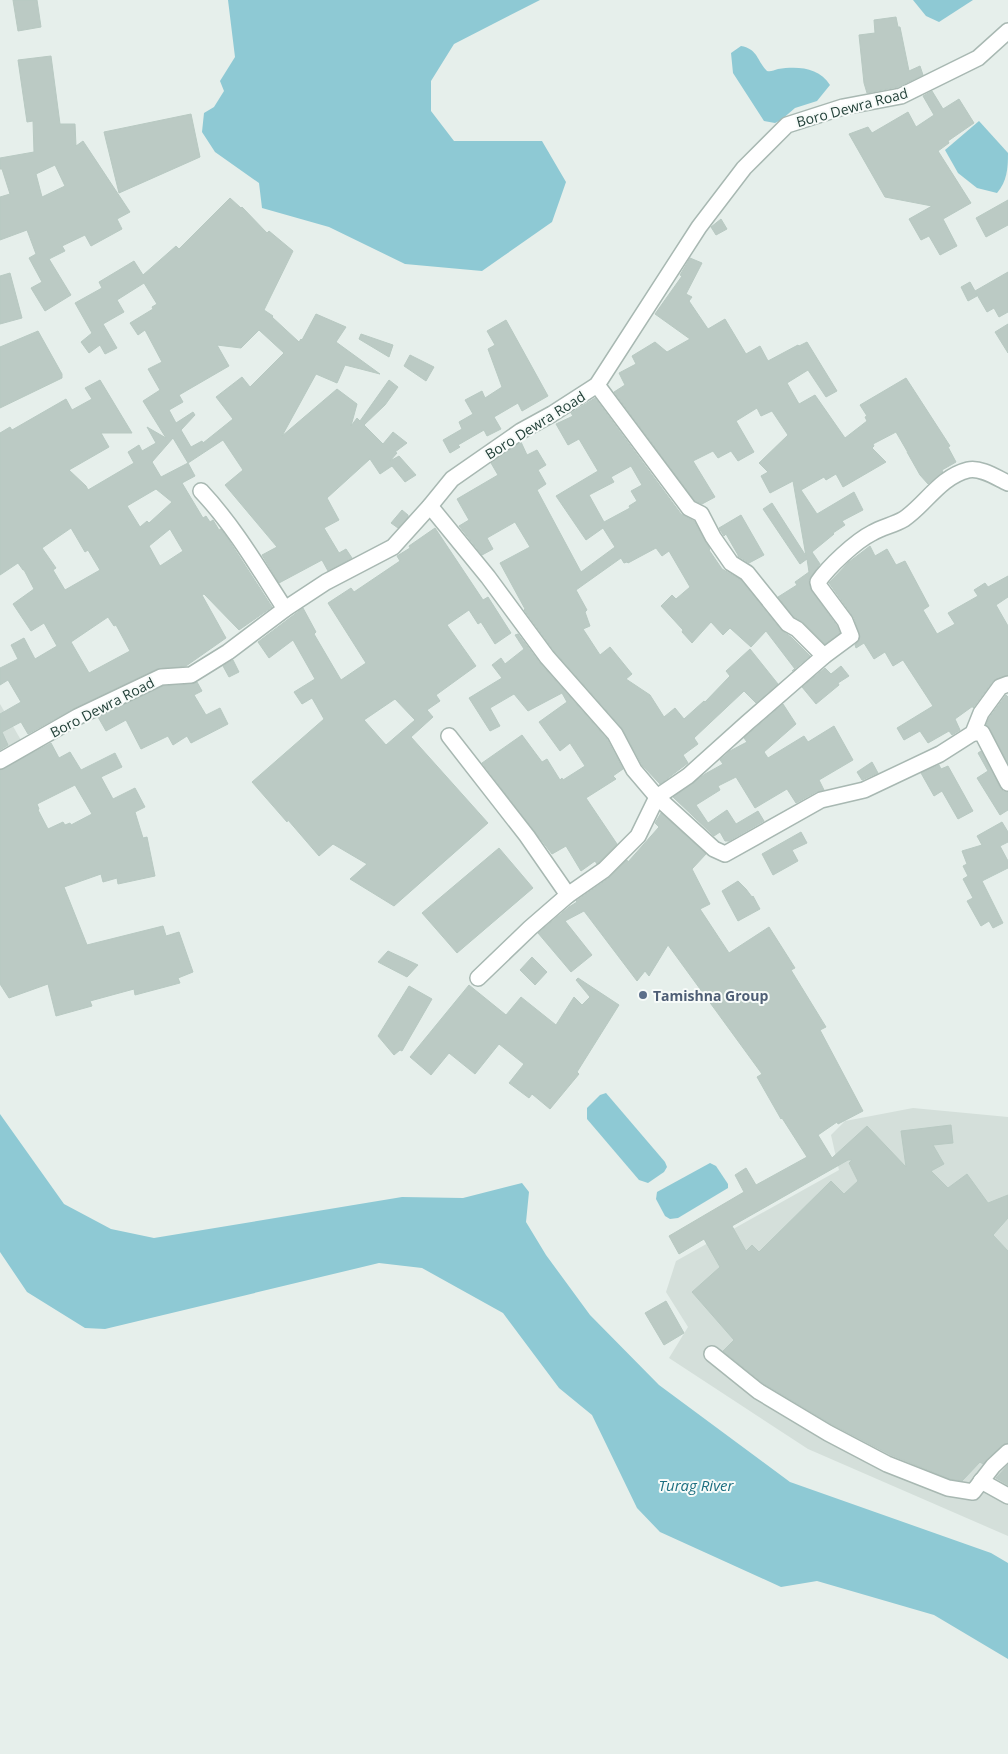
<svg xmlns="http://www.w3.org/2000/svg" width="1008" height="1754" font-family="'Open Sans',sans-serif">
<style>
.built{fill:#d4dfda}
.water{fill:#8ec9d4}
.building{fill:#bbcac4;stroke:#b8c9c2;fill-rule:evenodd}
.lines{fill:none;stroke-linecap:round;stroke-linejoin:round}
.minor-casing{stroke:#a8b8b2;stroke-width:18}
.minor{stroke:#fff;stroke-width:15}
.service-dot{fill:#5c6f8a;stroke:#f7fbf9;stroke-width:2}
.labels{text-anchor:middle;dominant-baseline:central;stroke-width:4;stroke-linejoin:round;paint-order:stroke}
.street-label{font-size:14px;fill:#24423a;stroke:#f7fbf9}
.service-label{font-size:14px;font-weight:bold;fill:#4e5e75;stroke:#f7fbf9;text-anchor:start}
.water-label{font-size:15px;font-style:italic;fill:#1c6f80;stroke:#f7fbf9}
</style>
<rect width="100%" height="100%" fill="#e6efeb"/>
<g class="built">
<polygon points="0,704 25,747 0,758"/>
<polygon points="913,1108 1008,1117 1008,1536 808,1449 669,1358 688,1327 666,1292 676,1261 839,1170 831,1135 845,1121"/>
</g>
<g class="water">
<polygon points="228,0 540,0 454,44 431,81 431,111 454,141 542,141 566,182 552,222 482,271 405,264 329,227 262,208 259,183 215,152 202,132 204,113 214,107 224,91 220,81 235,57"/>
<polygon points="913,0 973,0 939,22 926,16"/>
<path d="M741,46c17,3 16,15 26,25 4,1 7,-1 11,-2 19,-3 41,-2 52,16l-13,16 -22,7 -14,12 -6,3 -11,-2 -31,-48 -2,-20z"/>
<path d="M979,121l29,32c0,16 -1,28 -11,40l-20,-5 -19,-15 -13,-23z"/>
<polygon points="606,1093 665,1162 667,1167 664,1172 648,1183 639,1180 587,1119 587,1108 600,1095"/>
<polygon points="0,1114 64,1204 111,1229 154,1238 402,1197 463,1198 522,1183 529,1192 526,1222 546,1255 590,1315 659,1385 790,1482 991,1553 1008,1563 1008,1659 934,1615 817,1581 781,1587 660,1532 637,1508 592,1415 559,1388 503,1313 422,1268 379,1263 105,1329 85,1328 27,1292 0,1252"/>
<polygon points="710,1163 716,1166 728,1184 728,1188 678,1218 670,1219 665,1216 656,1199 657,1192"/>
</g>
<g class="building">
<polygon points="13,0 37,0 41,27 18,31"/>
<polygon points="896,17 898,27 900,27 909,71 920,66 923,75 898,87 867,93 864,83 859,35 875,33 874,20"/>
<path d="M51,56l9,68h15l1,22 7,-5 47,71 -13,7 5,10 -31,17 -6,-11 -23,11 3,5 -16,8 22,36 -26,16 -14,-23 11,-6 -13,-24 7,-4 -9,-24 -27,10v-43l10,-3 -8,-25h-2v-11l34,-6 -1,-31 -6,1 -9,-62zM55,165l10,21 -23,11 -6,-23z"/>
<polygon points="932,91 943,109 959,99 974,123 948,141 949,143 938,151 971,203 943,219 957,246 940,255 929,236 921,240 909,219 932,206 885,197 849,134 868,127 872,133 908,112 916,127 934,115 923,96"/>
<polygon points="191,114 200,157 119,193 104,132"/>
<path d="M230,198l11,10 1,-1 25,26 2,-2 24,20 -29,59 9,6 -1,1 27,25 2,-3 1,1 14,-26 30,13 -10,15 44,32 -35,-9 -8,18 -21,-9 -34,62 55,-47 20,15 -6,22 6,-8 3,3 29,-41 9,7 -13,18 -21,20 19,19 10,-12 14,11 -12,9 2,1 -7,8 9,-5 17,19 -11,7 -13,-16 -12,8 -10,-15 -43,39 12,22 -15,8 15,25 7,-4 6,9 -24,13 -6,-11 -43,23 -17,-28 15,-8 -52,-62 18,-15 -20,-30 -35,23 -15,-25 -21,24 9,15 27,-14 7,13 -13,7 21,35 3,-2 4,6 3,-2 6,10 2,-1 7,10 44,68 -33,23 -35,-36 -2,1 24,43 -40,28 -29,3 -84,40 -45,25 -7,-12 -19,10 6,13 -8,5v-36l21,-12 -13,-22 -8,5v-17l18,-9 -7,-14 13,-7 11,21 22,-13 -13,-23 -13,8 -18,-27 21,-15 -10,-19h-1l-5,-7 -18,12v-142l10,-6 2,3 54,-31 6,11 20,-11 -7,-11 15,-8 32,53h-31l8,14 -40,23 17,16 2,4 46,-27 -6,-11 11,-7 3,6 14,-8 -9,-16 19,11 -23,-37 17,-11 -12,-21 14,-7 -17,-32 -7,5 -8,-12 23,-14 -1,-2 5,-3 -13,-21 -27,17 7,12 -21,12 14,24 -12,6 -5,-9 -11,8 -8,-11 11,-9 -17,-30 27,-15 -3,-6 35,-21 9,14 33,-29 3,3zM259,330l25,23 -34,34 -8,-10 -26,20 17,22 -30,24 -1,-2 -11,6 -10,-17 14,-15 -2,-3 -17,11 -7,-13 14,-8 -4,-7 50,-29 -12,-21 24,3zM156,489l16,13 -23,21 -2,-2 -7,6 -13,-21zM71,528l14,24 3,-2 12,20 -35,20 -12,-20 3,-2 -14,-20zM170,529l13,22 -23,15 -11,-20zM108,617l6,9 2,-1 14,26 -41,22 -18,-31z"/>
<polygon points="1008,200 1008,225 986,237 976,218"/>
<polygon points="721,219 727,229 716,235 711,227"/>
<polygon points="690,258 702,263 686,294 692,297 689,301 708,329 725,319 746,354 760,346 768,361 798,345 799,346 807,342 837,391 826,397 808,370 787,383 799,404 815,395 845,438 867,421 865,417 867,416 860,405 906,378 950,446 948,447 956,462 942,470 943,472 928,484 920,475 907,452 908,450 907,451 896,432 873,444 874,446 872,448 886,462 843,487 836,474 826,480 824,477 801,490 817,514 854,492 863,510 842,521 845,525 833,533 834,534 812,552 820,564 809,580 810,588 837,626 840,633 825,644 803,622 794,617 778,597 797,585 795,582 809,572 807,559 800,564 763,509 772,503 806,556 793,481 770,493 761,476 768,472 759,463 788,435 772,411 761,416 757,408 736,421 754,452 738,461 731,451 718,458 713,451 693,461 715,497 702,504 695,501 614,392 625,385 619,373 636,364 632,356 655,342 667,352 690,339 655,314 682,276 680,275"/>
<polygon points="1008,272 1008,312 999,317 994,308 987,312 976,293 977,296 968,301 961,287 970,282 975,291"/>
<polygon points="10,273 22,318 0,324 0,276"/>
<polygon points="506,320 548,396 522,411 518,403 494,417 501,429 487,436 484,430 458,445 460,447 450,453 443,440 462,429 459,422 473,414 465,400 482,391 485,398 502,387 488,349 495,345 487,331"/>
<polygon points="1008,324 1008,353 995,332"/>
<polygon points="38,331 62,374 62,378 0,408 0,347"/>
<polygon points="361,334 393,345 389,357 359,339"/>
<polygon points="410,355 434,367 426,381 404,366"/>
<path d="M595,398l86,116 13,7 16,28 -1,1 13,19 19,11 40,50 10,7 19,19 -18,15 3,-2 -29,-38 -15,16 -21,-19 -7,7 -12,-13 -19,21 -10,-11 1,-2 -22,-24 11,-11 4,4 14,-12 -21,-36 -7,5 -6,-8 -28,15 -1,-1 -3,1 -3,-5 -45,32 11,20 -2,2 5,14 -7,3 17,26 10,-8 22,27 -6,5 24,16 14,22 11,-9 9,11 20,-18 1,1 25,-26 -4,-5 24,-22 28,35 -22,19 -12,-12 -50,47 4,6 -15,11 5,8 -28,21 -18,-19 -20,-37 -68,-77 -30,-41 1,-1 -25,-46 30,-16 -15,-25 -28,16 6,11 -11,6 -23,-29 10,-6 -12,-21 41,-24 -7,-12 30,-21 6,13 10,-5 9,15 -8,5 8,14 -9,6 44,82 34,-25 -12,-19 -17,12 -30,-44 42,-25 -19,-32 -11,6 -12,-21 17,-8 -2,-3zM631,466l11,19 -11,6 6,10 -8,5 1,2 -26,14 -15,-27 25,-13 -3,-5z"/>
<polygon points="402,510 408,515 408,517 398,528 391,523"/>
<polygon points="741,515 764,555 749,563 738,556 738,555 726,534 724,536 719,528"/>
<path d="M435,528l48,72 5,-3 23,36 -16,11 -14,-22 -3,2 -9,-14 -22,15 29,41 -40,29 4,6 -13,9 6,7 -22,20 77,86 -94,83 -44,-27 17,-15 -34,-20 -14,12 -31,-36 -1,2 -35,-40 72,-63 -12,-21 -10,6 -8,-12 21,-13 -22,-39 -24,18 -11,-16 45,-34 13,24 -2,2 27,46 25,-17 -38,-60 23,-15 3,4 46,-31 -3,-5 13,-8 -1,-2zM395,699l20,21 -29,25 -22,-25z"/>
<polygon points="870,546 875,556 887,549 896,565 905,561 929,606 923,610 937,634 955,624 948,613 978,596 974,590 985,583 988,587 1008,576 1008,597 996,605 1008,626 1008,675 993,681 973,708 973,706 955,719 960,730 952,735 949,731 928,743 920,731 904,740 897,728 933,706 903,660 893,666 885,652 874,659 864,643 856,648 855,645 859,641 860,636 854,618 829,583 849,562"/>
<polygon points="518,634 540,663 607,739 623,769 613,776 616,779 586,798 617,844 597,864 595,861 581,871 566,846 552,854 482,763 522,735 542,762 547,759 560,780 562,778 563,780 585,766 570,743 560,751 539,722 567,702 562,693 528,711 514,694 490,708 500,726 490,731 469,698 502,678 492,665 501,658 505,664 524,649 515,635"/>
<polygon points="233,660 239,672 229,677 223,666"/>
<polygon points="841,666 849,676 838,683 839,685 816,704 802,687 825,668 831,674"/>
<polygon points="197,682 202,691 194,695 206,715 220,708 228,724 191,743 187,736 173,745 168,736 141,749 126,720 106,731 98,717 163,686 192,684"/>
<polygon points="1006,695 1008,697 1008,763 990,729 986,725 989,718"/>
<polygon points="783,704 796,724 764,752 768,758 804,736 808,742 834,726 853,760 819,780 824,790 816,792 796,803 787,789 755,808 736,777 718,786 720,790 696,805 708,823 727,810 736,824 758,811 764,821 729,841 725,841 720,832 714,836 673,797 705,774 723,764 720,760 730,751 747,742 744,738"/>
<path d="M51,743l8,15 11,-6 11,18 34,-17 7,14 -21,10 12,22 22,-11 10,19 -10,5 8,26 4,-1 8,39 -37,8 -1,-6 -14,4 -2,-8 -37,13 23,58 76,-19 3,10 13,-4 14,40 -15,6 2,5 -45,12 -1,-6 -44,12 2,5 -36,10 -8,-32 -39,14 -9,-14v-214zM75,785l17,29 -21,11 -1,-2 -5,2 -2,-3 -15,7 -10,-19 1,-1 -2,-5z"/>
<polygon points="981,751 1000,787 1003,791 1008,792 1008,810 1000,815 977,778 988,771 978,753"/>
<polygon points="872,762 878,773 862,780 857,772"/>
<polygon points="939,765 941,769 948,766 973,811 958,819 942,791 934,796 921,773"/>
<path d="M661,813l45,41 -14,15 18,35 -10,5 29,44 40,-26 26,41 -4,2 35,57 -6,3 43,81 -25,13 -1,-2 -19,13 14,23 35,-32 39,41 -5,-36 50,-6 2,18 -20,2 11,19 -13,7 17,17 19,-14 21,29 20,-8v23l-15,17 15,16v192l-6,2 -19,19 -3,-2 -18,19 -12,-2 -59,-24 -58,-30 -70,-42 -40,-32 11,-11 -42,-48 28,-25 -16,-28 -25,15 -10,-18 75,-44 -9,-17 11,-7 10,17 51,-28 -25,-39 -1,1 -24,-42 5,-3 -94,-129 -19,31 -4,-5 -8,10 -53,-70 -19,10 27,34 -21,17 -33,-39 31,-26 8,-5 -1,-1 33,-23 18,-18 1,2 31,-35 -4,-4zM848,1160h4l-3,3 9,18 -14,13 -13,-13 -72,71 -7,-7 -6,6 -14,-25z"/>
<polygon points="1002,822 1008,832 1008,842 1000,846 1008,861 1008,868 982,881 1003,923 993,928 989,921 981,926 967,901 973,898 963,879 968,876 963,866 967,864 962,851 982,845 977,836"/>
<polygon points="801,832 807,843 792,850 798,861 773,875 762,854"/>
<polygon points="499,848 533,888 457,953 422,913"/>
<polygon points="738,881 746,889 752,897 753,896 760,909 738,921 722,891"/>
<polygon points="388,951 418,965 407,977 378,962"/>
<polygon points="532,957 547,972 535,985 520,970"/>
<polygon points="578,978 619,1005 577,1072 579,1074 550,1109 532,1094 529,1098 509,1083 524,1064 499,1044 475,1074 449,1053 431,1075 410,1057 469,985 506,1015 521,997 556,1025 574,997 582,1005 590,997 576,980"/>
<polygon points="409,986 432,999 402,1051 400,1050 394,1055 378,1036"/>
<polygon points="666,1301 684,1333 664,1345 645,1313"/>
<polygon points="1008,1465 1008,1485 996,1478"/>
</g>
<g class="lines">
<g class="minor-casing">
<g id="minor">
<polyline points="597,385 689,508 701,514 713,537 731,563 747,573 788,624 797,629 824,656"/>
<path d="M201,491c33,35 58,78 84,118"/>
<polyline points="430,506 488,577 547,657 615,734 634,770 657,797 714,849 725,854 821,800 864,790 940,754 973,733 981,713 1000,687 1008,684"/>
<polyline points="973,733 982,733 1008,783"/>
<polyline points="449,736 527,836 568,895"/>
<polyline points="0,761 77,717 161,677 191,675 228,652 285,609 326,582 393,547 430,506 452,479 521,431 552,414 597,385 699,227 744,168 787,125 843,107 901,96 978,58 1008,31"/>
<path d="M478,978l52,-50 38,-33 36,-25 34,-34 19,-39 31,-21 59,-53 77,-67 27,-20 -6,-15 -26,-35 -1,-4c10,-15 38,-41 54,-49 10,-6 22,-8 32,-14 22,-15 36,-42 64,-49 13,-3 29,8 40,13"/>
<polyline points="712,1354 758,1391 828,1433 887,1464 948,1488 973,1492 993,1466 1008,1452"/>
<polyline points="981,1481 1008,1496"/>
</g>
</g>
<use href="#minor" class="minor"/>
</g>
<circle class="service-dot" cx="643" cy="995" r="5"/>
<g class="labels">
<g class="street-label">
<text transform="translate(852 107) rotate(-15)">Boro Dewra Road</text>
<text transform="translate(535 425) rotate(-32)">Boro Dewra Road</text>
<text transform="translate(102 707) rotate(-27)">Boro Dewra Road</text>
</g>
<g class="service-label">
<text x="653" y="995">Tamishna Group</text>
</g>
<g class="water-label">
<text x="696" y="1485">Turag River</text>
</g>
</g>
</svg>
